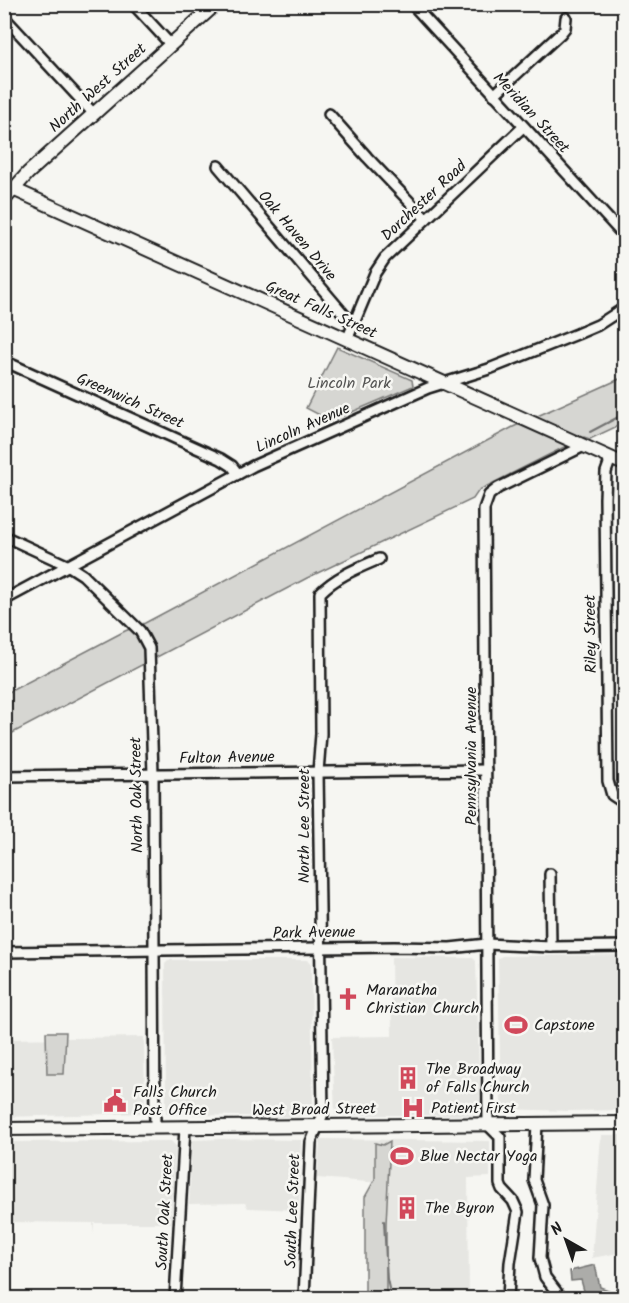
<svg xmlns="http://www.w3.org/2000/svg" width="629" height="1303" font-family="Kalam,sans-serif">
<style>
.built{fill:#e6e6e2}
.green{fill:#d6d6d2;stroke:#797977;stroke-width:1.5}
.water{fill:#acaca9;stroke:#727271;stroke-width:1.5}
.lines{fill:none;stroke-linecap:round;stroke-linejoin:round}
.stream{stroke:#727271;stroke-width:2}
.minor-casing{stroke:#1c1c1c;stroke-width:14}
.major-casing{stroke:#1c1c1c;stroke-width:16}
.minor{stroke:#f6f6f2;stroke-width:9}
.major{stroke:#f6f6f2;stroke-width:12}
.labels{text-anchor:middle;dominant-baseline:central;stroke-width:5;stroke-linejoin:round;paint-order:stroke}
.street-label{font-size:16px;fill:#1c1c1c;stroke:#f6f6f2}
.park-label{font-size:16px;fill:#545453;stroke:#f6f6f2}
.poi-label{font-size:16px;fill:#1c1c1c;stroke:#f6f6f2;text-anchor:start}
</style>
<rect width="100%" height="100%" fill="#f6f6f2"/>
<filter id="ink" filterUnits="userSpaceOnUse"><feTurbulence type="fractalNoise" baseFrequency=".0167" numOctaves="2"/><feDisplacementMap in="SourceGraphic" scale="12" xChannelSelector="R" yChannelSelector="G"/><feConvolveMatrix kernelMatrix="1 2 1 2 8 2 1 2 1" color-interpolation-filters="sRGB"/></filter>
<g filter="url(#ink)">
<g class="built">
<polygon points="624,955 624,1110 569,1111 501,1109 498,959 502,956"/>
<polygon points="391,957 473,958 476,961 480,1107 478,1111 471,1115 335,1115 332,1037 392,1036"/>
<polygon points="169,960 308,960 311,964 313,1111 311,1113 296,1117 271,1117 166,1114 165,964"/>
<polygon points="144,1037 145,1113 5,1117 4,1039"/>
<polygon points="601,1135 624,1135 624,1252 592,1258"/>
<polygon points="220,1139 301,1140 299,1210 248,1208 245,1203 189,1204 192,1140"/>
<polygon points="323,1139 490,1141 490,1177 468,1178 469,1298 379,1298 381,1183 317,1178 320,1141"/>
<polygon points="171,1141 176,1146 171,1223 94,1223 93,1234 93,1223 5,1222 5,1142"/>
</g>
<g class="green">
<polygon points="337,347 412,380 413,386 331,421 306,408"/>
<polygon points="624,377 624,423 590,439 584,437 479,490 473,499 307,578 5,737 5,694 125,631 145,623 513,427"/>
<polygon points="46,1032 66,1032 64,1074 47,1074"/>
<polygon points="390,1141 386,1224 386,1298 365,1298 365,1197 375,1179 375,1143 383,1145"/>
</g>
<polygon class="water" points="595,1265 600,1287 611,1291 608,1298 603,1296 586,1298 581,1280 571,1281 570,1271"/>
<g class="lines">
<g class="stream">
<polyline points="590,432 624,414"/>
<polyline points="384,1221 387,1279 391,1298"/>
</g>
<g class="minor-casing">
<g id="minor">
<polyline points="133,4 171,45"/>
<polyline points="412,4 624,236"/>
<polyline points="4,17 94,114"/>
<polyline points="494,95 561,33 565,28 566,18"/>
<polyline points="329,114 367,157 426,219"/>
<polyline points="218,166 353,325"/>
<polyline points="347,340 375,273 385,258 523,127"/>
<polyline points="4,361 221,459 232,466 238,474"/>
<polyline points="611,458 606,472 605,498 608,781 612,795 624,803"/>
<polyline points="4,536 69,566 83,575 140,631 149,648 153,774 155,1128"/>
<polyline points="4,600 253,466 428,388 489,369 577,334 598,325 624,308"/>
<polyline points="4,776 486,770"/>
<polyline points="550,874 551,947"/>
<polyline points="4,952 394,947 450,948 487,944 551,947 624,946"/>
<polyline points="537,1124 534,1180 543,1205 540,1258 545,1277 561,1298"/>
<polyline points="622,1291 624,1292"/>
<polyline points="175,1298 185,1128"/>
<path d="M304,1298l7,-156 12,-28 -5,-342 3,-38 -1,-141c17,-17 38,-25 59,-34"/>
<polyline points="508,1298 510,1263 518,1212 513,1201 502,1189 500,1184 500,1137 488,1125 484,509 489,495 498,488 584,446"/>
</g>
</g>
<g class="major-casing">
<g id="major">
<polyline points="4,185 624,464"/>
<polyline points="4,200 28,173 216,4"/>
<polyline points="4,1129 624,1123"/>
</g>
</g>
<use href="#minor" class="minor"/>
<use href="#major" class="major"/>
</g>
</g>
<defs>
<g id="church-bare" transform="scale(1.8)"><path d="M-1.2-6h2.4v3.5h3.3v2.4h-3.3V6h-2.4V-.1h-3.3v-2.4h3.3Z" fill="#d1495b" stroke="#f6f6f2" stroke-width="2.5" paint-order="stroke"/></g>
<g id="stadium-bare" transform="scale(1.8)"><path d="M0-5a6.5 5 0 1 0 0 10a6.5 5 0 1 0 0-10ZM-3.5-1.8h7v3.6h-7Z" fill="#d1495b" stroke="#f6f6f2" stroke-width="2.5" paint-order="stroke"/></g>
<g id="building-bare" transform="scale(1.8)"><path d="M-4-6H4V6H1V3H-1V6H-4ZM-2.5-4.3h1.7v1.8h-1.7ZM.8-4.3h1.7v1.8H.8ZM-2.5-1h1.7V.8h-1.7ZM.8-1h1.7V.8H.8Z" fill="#d1495b" stroke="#f6f6f2" stroke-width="2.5" paint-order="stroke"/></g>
<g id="civic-bare" transform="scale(1.8)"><path d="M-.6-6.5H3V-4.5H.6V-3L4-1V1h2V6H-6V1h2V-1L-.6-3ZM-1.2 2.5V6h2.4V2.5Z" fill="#d1495b" stroke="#f6f6f2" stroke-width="2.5" paint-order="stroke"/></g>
<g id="hospital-bare" transform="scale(1.8)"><path d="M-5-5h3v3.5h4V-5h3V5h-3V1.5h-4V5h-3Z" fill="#d1495b" stroke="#f6f6f2" stroke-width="2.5" paint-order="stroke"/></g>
</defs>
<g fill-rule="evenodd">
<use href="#church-bare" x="348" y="999"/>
<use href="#stadium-bare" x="516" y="1025"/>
<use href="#building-bare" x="408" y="1078"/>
<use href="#civic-bare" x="115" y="1101"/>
<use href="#hospital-bare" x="413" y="1108"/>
<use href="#stadium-bare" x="402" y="1156"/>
<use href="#building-bare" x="407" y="1208"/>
</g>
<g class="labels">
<g class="street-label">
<text transform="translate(98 88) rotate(-42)">North West Street</text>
<text transform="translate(531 113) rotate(47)">Meridian Street</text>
<text transform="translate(424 201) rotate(-43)">Dorchester Road</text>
<text transform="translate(297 236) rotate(50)">Oak Haven Drive</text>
<text transform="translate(321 310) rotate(24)">Great Falls Street</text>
<text transform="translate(130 401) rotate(24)">Greenwich Street</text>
<text transform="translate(303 428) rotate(-24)">Lincoln Avenue</text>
<text transform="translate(591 634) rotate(-91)">Riley Street</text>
<text transform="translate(471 756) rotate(-90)">Pennsylvania Avenue</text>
<text transform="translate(227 758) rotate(-1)">Fulton Avenue</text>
<text transform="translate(137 795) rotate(-91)">North Oak Street</text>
<text transform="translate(304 826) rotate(-90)">North Lee Street</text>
<text transform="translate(314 933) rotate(-1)">Park Avenue</text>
<text transform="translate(314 1110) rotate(-1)">West Broad Street</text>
<text transform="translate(293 1211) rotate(-88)">South Lee Street</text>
<text transform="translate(165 1212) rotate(-87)">South Oak Street</text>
</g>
<g class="park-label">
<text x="349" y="383">Lincoln Park</text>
</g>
<g class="poi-label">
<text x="366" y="990">Maranatha<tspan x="366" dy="18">Christian Church</tspan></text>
<text x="534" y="1025">Capstone</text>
<text x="426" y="1069">The Broadway<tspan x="426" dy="18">of Falls Church</tspan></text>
<text x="133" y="1092">Falls Church<tspan x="133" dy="18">Post Office</tspan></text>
<text x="431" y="1108">Patient First</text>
<text x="420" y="1156">Blue Nectar Yoga</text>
<text x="425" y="1208">The Byron</text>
</g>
</g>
<rect width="629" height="1303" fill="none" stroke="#f6f6f2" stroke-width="24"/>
<rect x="12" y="12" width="605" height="1279" fill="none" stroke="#1c1c1c" stroke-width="2" filter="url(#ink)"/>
<g transform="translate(566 1240) rotate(320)" stroke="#f6f6f2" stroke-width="4.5" paint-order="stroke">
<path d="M0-4.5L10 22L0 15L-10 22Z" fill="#1c1c1c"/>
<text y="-9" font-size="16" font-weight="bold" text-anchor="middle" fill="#1c1c1c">N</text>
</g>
</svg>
